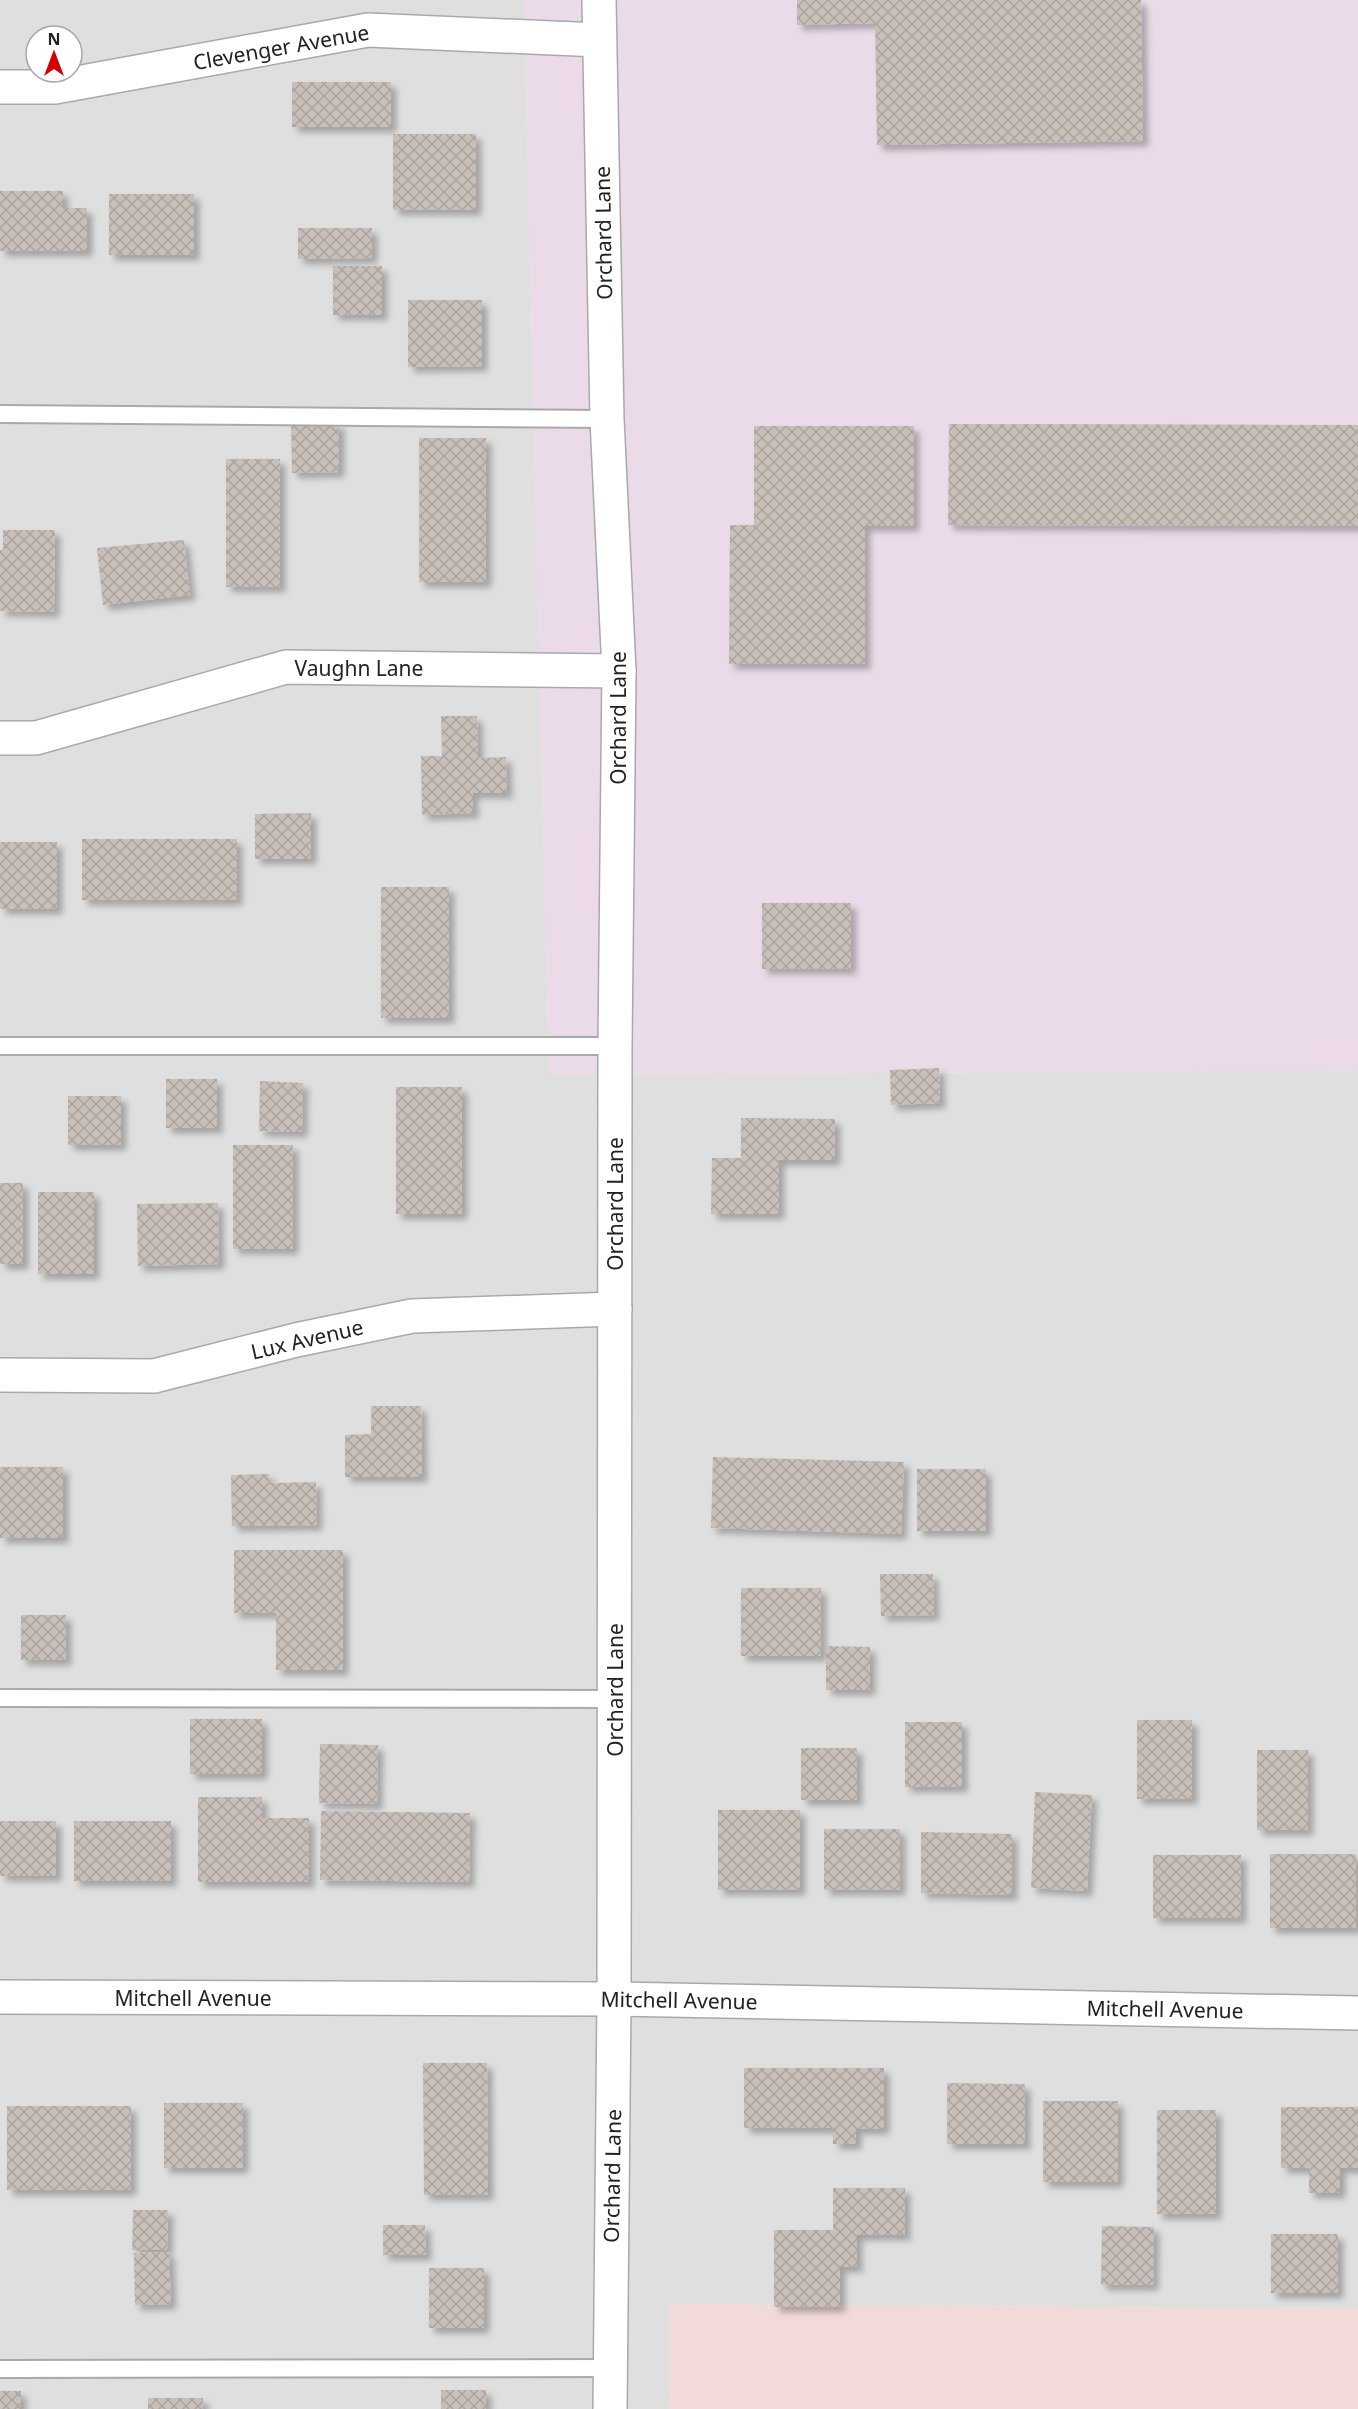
<svg xmlns="http://www.w3.org/2000/svg" width="1358" height="2409" font-family="'Noto Sans',sans-serif">
<style>
.residential{fill:#e0dfdf;fill-rule:evenodd}
.commercial{fill:#f2dad9}
.industrial{fill:#ebdbe8}
.building{fill:url(#building-cross-hatch);filter:url(#shadow)}
.lines{fill:none;stroke-linecap:round;stroke-linejoin:round}
.service-casing{stroke:#a9a9a9;stroke-width:20}
.minor-casing{stroke:#a9a9a9;stroke-width:36}
.tertiary-casing{stroke:#a9a9a9;stroke-width:36}
.service{stroke:#fff;stroke-width:16}
.minor{stroke:#fff;stroke-width:33}
.tertiary{stroke:#fff;stroke-width:33}
.labels{text-anchor:middle;dominant-baseline:central;stroke-width:4.5;stroke-linejoin:round;paint-order:stroke}
.street-label{font-size:21px;fill:#222;stroke:#fff}
</style>
<defs>
<pattern id="building-cross-hatch" width="8" height="8" patternUnits="userSpaceOnUse" patternTransform="scale(1.5)"><rect width="8" height="8" fill="#c7bfb8"/><path d="M0 0l8 8M0 8l8-8" fill="none" stroke="#aba49e"/></pattern>
<filter id="shadow"><feDropShadow dx="5.5" dy="5.5" stdDeviation="3" flood-color="#0004"/></filter>
</defs>
<rect width="100%" height="100%" fill="#f2efe9"/>
<path class="residential" d="M0,0h524l25,1075 809,-5v1239l-688,-5 -1,105h-669zM36,36h36v36h-36z"/>
<polygon class="commercial" points="670,2304 1358,2309 1358,2409 669,2409"/>
<polygon class="industrial" points="524,0 1358,0 1358,1070 549,1075"/>
<g class="building">
<polygon points="797,0 1141,0 1143,141 877,145 875,23 797,25"/>
<rect x="292" y="82" width="99" height="45"/>
<rect x="393" y="134" width="83" height="76"/>
<polygon points="0,191 63,191 63,208 87,208 87,251 0,251"/>
<rect x="109" y="194" width="85" height="61"/>
<polygon points="298,228 372,228 372,258 298,259"/>
<rect x="333" y="266" width="49" height="49"/>
<polygon points="408,300 482,300 482,366 408,367"/>
<polygon points="339,423 339,472 292,473 291,424"/>
<polygon points="949,424 1358,425 1358,526 948,525"/>
<polygon points="754,426 914,426 914,526 865,526 865,664 729,664 730,525 754,525"/>
<rect x="419" y="438" width="67" height="144"/>
<rect x="226" y="459" width="54" height="128"/>
<polygon points="3,530 55,530 54,612 0,611 0,550 3,550"/>
<polygon points="184,540 190,595 103,605 97,548"/>
<polygon points="441,716 477,716 478,758 506,757 507,793 473,793 473,813 422,815 421,756 442,756"/>
<polygon points="311,813 311,859 255,859 255,814"/>
<rect x="82" y="839" width="155" height="61"/>
<rect x="0" y="842" width="57" height="67"/>
<rect x="381" y="887" width="68" height="131"/>
<rect x="762" y="903" width="89" height="66"/>
<polygon points="939,1068 940,1103 891,1105 890,1070"/>
<rect x="166" y="1079" width="51" height="49"/>
<polygon points="260,1081 303,1083 302,1132 259,1131"/>
<rect x="396" y="1087" width="66" height="127"/>
<rect x="68" y="1096" width="53" height="49"/>
<polygon points="741,1118 835,1119 835,1160 779,1160 779,1214 711,1214 712,1158 741,1158"/>
<rect x="233" y="1145" width="60" height="104"/>
<rect x="0" y="1183" width="23" height="81"/>
<rect x="38" y="1192" width="56" height="82"/>
<polygon points="218,1203 219,1264 138,1266 137,1204"/>
<polygon points="371,1406 421,1406 422,1477 345,1477 345,1435 371,1434"/>
<polygon points="713,1457 904,1462 901,1534 711,1528"/>
<rect x="0" y="1467" width="63" height="71"/>
<rect x="917" y="1469" width="69" height="62"/>
<polygon points="269,1474 269,1483 316,1482 317,1525 232,1526 231,1475"/>
<polygon points="234,1550 343,1550 343,1670 276,1670 276,1613 234,1613"/>
<polygon points="880,1574 933,1574 934,1615 881,1616"/>
<rect x="741" y="1588" width="80" height="68"/>
<rect x="21" y="1615" width="45" height="45"/>
<polygon points="826,1646 870,1647 870,1690 826,1690"/>
<rect x="190" y="1719" width="72" height="55"/>
<rect x="1137" y="1720" width="55" height="79"/>
<rect x="905" y="1722" width="57" height="65"/>
<polygon points="320,1744 378,1745 377,1804 319,1803"/>
<rect x="801" y="1748" width="56" height="52"/>
<rect x="1257" y="1750" width="51" height="80"/>
<polygon points="1035,1792 1092,1795 1087,1891 1031,1888"/>
<polygon points="198,1797 262,1797 262,1818 309,1818 309,1882 198,1882"/>
<rect x="718" y="1810" width="82" height="80"/>
<polygon points="321,1811 470,1813 469,1882 320,1880"/>
<rect x="0" y="1821" width="56" height="55"/>
<rect x="74" y="1821" width="97" height="60"/>
<rect x="824" y="1829" width="76" height="61"/>
<polygon points="921,1832 1012,1834 1012,1895 921,1893"/>
<rect x="1270" y="1854" width="86" height="74"/>
<rect x="1153" y="1855" width="88" height="63"/>
<polygon points="423,2063 487,2063 488,2195 424,2195"/>
<polygon points="744,2068 884,2068 884,2129 856,2129 856,2144 833,2144 833,2128 744,2128"/>
<polygon points="947,2083 1025,2084 1025,2144 947,2144"/>
<rect x="1043" y="2101" width="75" height="81"/>
<rect x="164" y="2103" width="79" height="65"/>
<rect x="7" y="2106" width="124" height="84"/>
<polygon points="1281,2107 1358,2107 1358,2168 1340,2168 1340,2193 1309,2193 1309,2168 1281,2168"/>
<rect x="1157" y="2110" width="59" height="104"/>
<polygon points="833,2188 905,2188 905,2235 857,2235 857,2267 840,2267 840,2307 774,2307 774,2230 833,2230"/>
<polygon points="133,2210 168,2210 167,2250 132,2250"/>
<polygon points="383,2225 425,2225 426,2255 383,2255"/>
<polygon points="1102,2226 1154,2227 1153,2285 1101,2285"/>
<rect x="1271" y="2234" width="67" height="59"/>
<polygon points="169,2252 171,2304 135,2305 134,2253"/>
<rect x="429" y="2268" width="55" height="60"/>
<rect x="441" y="2390" width="45" height="19"/>
<rect x="0" y="2391" width="21" height="18"/>
<rect x="148" y="2398" width="55" height="11"/>
</g>
<g class="lines">
<g class="service-casing">
<g id="service">
<polyline points="0,414 607,419"/>
<polyline points="0,1046 615,1046"/>
<polyline points="0,1698 615,1699"/>
<polyline points="0,2369 611,2368"/>
</g>
</g>
<g class="minor-casing">
<g id="minor">
<polyline points="0,87 55,87 368,30 599,40"/>
<polyline points="0,738 36,738 286,667 619,671"/>
<polyline points="0,1375 154,1376 296,1340 412,1316 615,1309"/>
<polyline points="0,1997 614,1999 1358,2013"/>
</g>
</g>
<g class="tertiary-casing">
<polyline id="tertiary" points="599,0 607,419 619,671 615,1046 614,1999 610,2409"/>
</g>
<use href="#service" class="service"/>
<use href="#minor" class="minor"/>
<use href="#tertiary" class="tertiary"/>
</g>
<g class="labels">
<g class="street-label">
<text transform="translate(281 47) rotate(-10)">Clevenger Avenue</text>
<text transform="translate(603 233) rotate(-91)">Orchard Lane</text>
<text x="359" y="668">Vaughn Lane</text>
<text transform="translate(618 718) rotate(-90)">Orchard Lane</text>
<text transform="translate(615 1204) rotate(-90)">Orchard Lane</text>
<text transform="translate(307 1339) rotate(-13)">Lux Avenue</text>
<text transform="translate(615 1690) rotate(-90)">Orchard Lane</text>
<text x="193" y="1998">Mitchell Avenue</text>
<text transform="translate(679 2000) rotate(1)">Mitchell Avenue</text>
<text transform="translate(1165 2009) rotate(1)">Mitchell Avenue</text>
<text transform="translate(612 2176) rotate(-89)">Orchard Lane</text>
</g>
</g>
<g transform="translate(54 54)"><circle r="28" fill="#ffffff" stroke="#a7a7a7" stroke-width="1.5"/>
<path d="M0-4.5L10 22L0 15L-10 22Z" fill="#d40000"/>
<text y="-9" font-size="16" font-weight="bold" text-anchor="middle" fill="#222222">N</text>
</g>
</svg>
